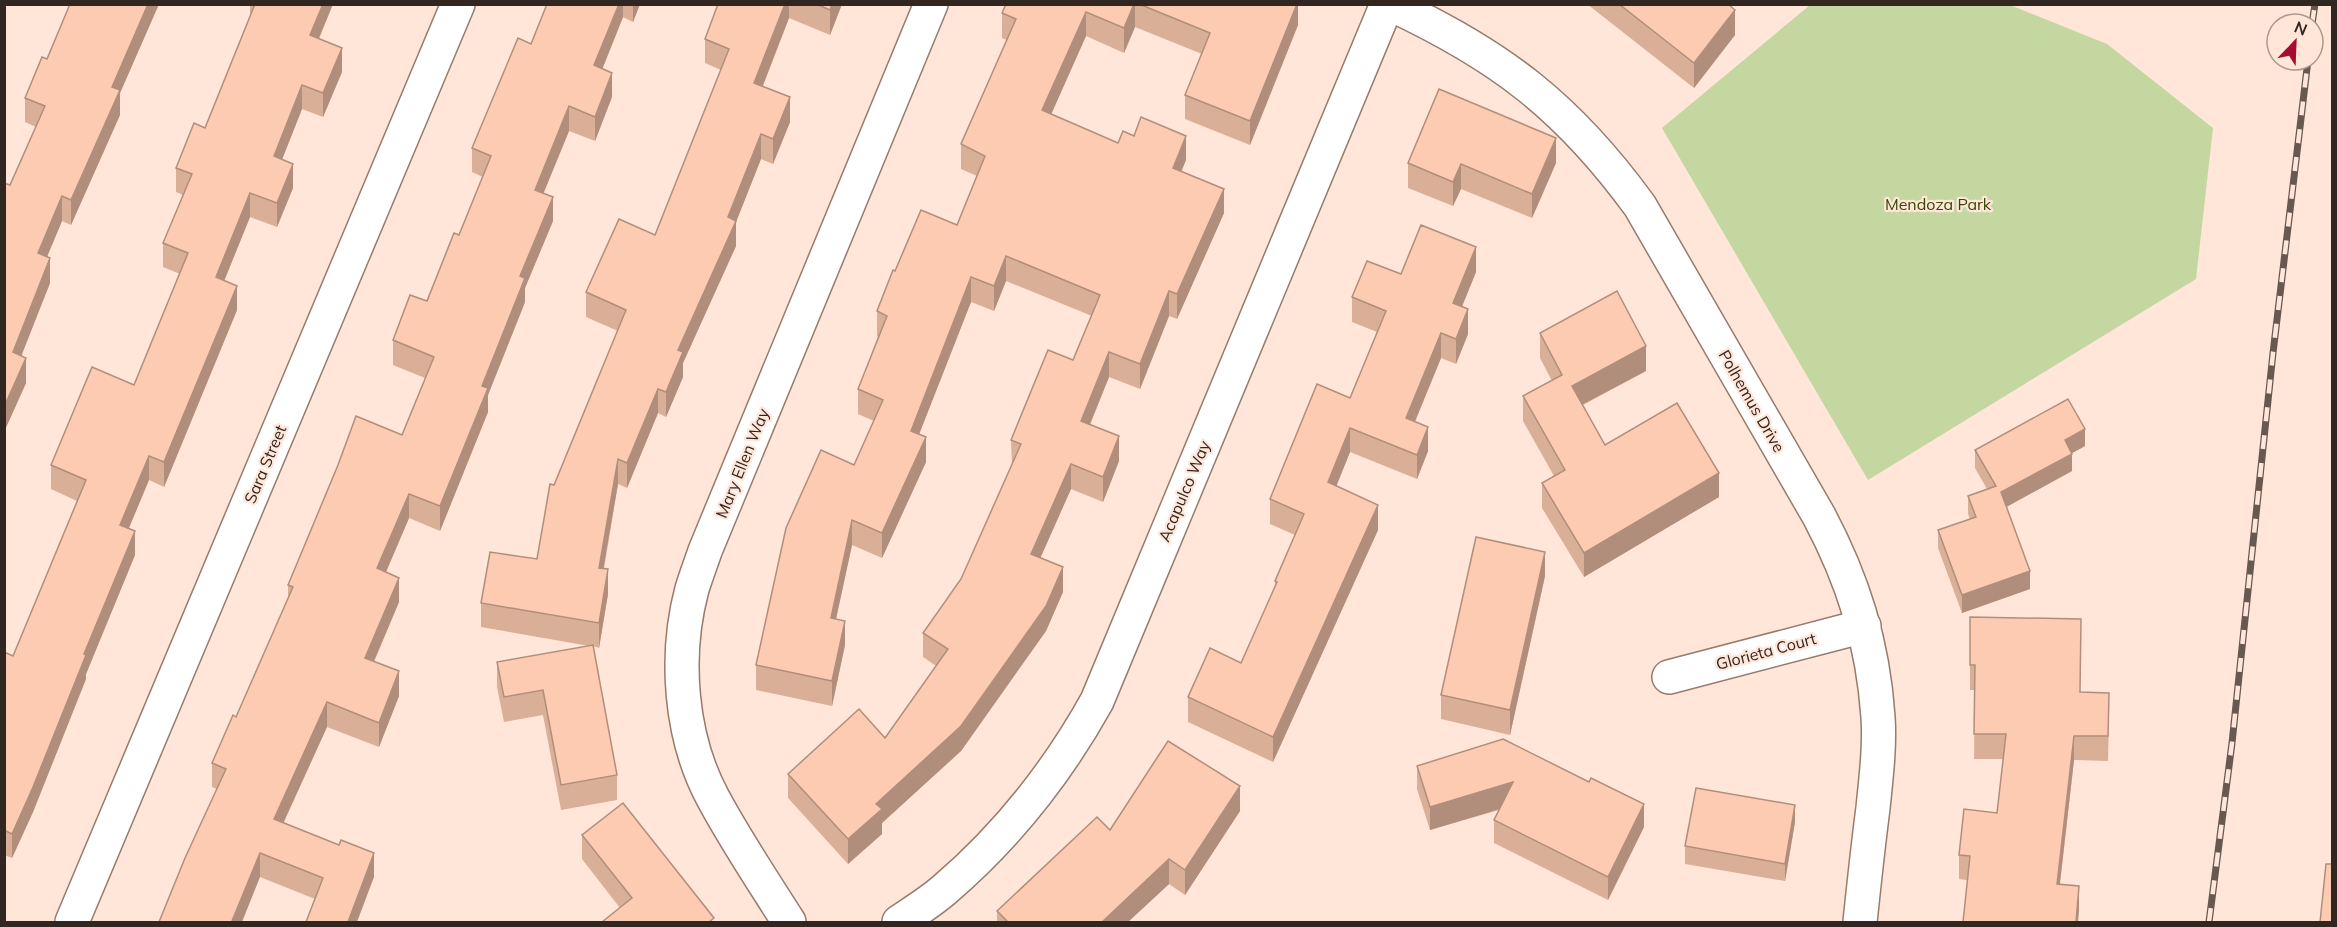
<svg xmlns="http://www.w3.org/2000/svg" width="2337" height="927" font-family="Mulish,sans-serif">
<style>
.green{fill:#c4d7a1}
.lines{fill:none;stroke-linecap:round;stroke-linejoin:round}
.minor-casing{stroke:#977b6c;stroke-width:36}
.minor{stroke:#fff;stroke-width:33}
.rail-casing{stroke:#675850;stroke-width:7}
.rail{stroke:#ffe6d9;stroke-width:4.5;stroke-dasharray:14;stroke-linecap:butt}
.wall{fill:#daaf98}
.shaded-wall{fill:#b18e7c}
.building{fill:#fdcbb1;stroke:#b18e7c;stroke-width:1.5}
.labels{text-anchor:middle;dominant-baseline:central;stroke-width:4.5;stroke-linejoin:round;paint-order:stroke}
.park-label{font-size:16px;fill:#364701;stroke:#ffe6d9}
.street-label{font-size:16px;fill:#312620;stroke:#ffe6d9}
</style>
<rect width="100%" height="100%" fill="#ffe6d9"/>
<polygon class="green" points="1810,5 2010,5 2107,44 2213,128 2196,279 1868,480 1662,128"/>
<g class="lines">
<g class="minor-casing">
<g id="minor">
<path d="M1390,4c110,51 178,103 250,202l179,310c34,64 54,127 59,201 2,30 -2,61 -5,91 -5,38 -9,76 -13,114"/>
<polyline points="1669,677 1864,626"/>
<polyline points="72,922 458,4"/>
<path d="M789,922c-26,-41 -53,-81 -76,-124 -33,-61 -39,-142 -21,-209 4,-13 9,-26 13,-38l226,-547"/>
<path d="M899,922c15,-10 31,-20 45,-32 63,-54 113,-117 153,-189l290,-697"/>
</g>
</g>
<use href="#minor" class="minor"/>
<g class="rail-casing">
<g id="rail">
<polyline points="2312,24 2315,4"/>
<polyline points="2209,922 2232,743 2273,353 2308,60"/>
</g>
</g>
<use href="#rail" class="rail"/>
</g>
<g class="wall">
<polygon points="70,4 159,4 120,93 120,115 71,225 62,221 47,257 50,283 21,356 26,383 4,432 4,183 10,185 36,127 25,122 25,98 47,59"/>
<polygon points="250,4 333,4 319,39 342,72 323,117 302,109 282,159 293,188 277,227 250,217 224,281 237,310 164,487 149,480 129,528 135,555 86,674 86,679 33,812 12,858 4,855 4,652 13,656 77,501 51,489 51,465 134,385 180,274 163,267 163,243 183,195 176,192 176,168 205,128 251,14 250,13"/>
<polygon points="547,4 640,4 633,22 623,17 602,69 612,97 595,141 569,131 543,194 553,221 525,288 525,302 488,395 488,412 440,531 409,518 386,572 399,602 374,662 399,696 379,747 327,727 284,822 374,877 315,899 260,877 217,789 212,787 212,763 236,717 288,599 288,585 402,435 425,378 393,365 393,340 427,301 459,235 483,177 472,172 472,148 531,44"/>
<polygon points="718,4 842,4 830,35 789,18 763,86 790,122 773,164 761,159 736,222 736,246 683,363 683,377 666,417 658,413 627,488 618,484 604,569 608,594 599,648 593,646 617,775 617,800 561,810 543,715 504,722 497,687 497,662 589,646 481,627 481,603 537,559 554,485 618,331 586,317 586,292 655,235 721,70 705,63 705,39"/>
<polygon points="1006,4 1298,4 1298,25 1250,145 1185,119 1185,95 1202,54 1135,27 1124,53 1086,36 1051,114 1118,143 1186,160 1181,171 1224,213 1177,319 1169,316 1140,389 1109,377 1090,425 1119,461 1103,502 1071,489 1040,558 1063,592 1046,631 961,751 882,823 882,834 848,864 788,798 788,774 885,738 936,666 923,657 923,633 961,579 1012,465 1011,440 1073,360 1092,316 1006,281 994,311 971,302 919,434 926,462 882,558 852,545 836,619 845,645 832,706 756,690 756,665 854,465 874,421 858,414 858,389 878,337 877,336 877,311 895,271 957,225 977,176 961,169 961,144 1007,40 1002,38 1002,13"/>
<polygon points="1587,4 1728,4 1735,35 1694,88"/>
<polygon points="1408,163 1556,163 1532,218 1461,189 1453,206 1408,188"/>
<polygon points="1476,272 1462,307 1468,334 1456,364 1441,358 1415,422 1428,451 1417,479 1350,452 1336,486 1378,530 1273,762 1188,722 1188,697 1241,663 1275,588 1275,581 1295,535 1270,524 1270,499 1350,398 1377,332 1352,322 1352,297 1401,274"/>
<polygon points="1540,333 1646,371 1583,405 1605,445 1719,497 1584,577 1542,508 1542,483 1554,476 1523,421 1523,396 1552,381 1540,358"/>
<polygon points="2085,446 2072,453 2072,471 2006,507 2030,589 1962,613 1938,548 1938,530 1970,519 1968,514 1968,496 1987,489 1975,468 1975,450"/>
<polygon points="1545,576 1510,735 1441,719 1441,695"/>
<polygon points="1970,617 2080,692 2109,718 2108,761 2074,760 2060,884 2079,911 1967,880 1959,879 1959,855 1997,813 2003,759 1974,759 1975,690 1970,690"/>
<polygon points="1417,766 1644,827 1608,900 1494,843 1494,820 1499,810 1430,830 1417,789"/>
<polygon points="1240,811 1185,895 1169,884 1128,922 997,922 997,911 1110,830"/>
<polygon points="1795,822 1785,881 1685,864 1685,846"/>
<polygon points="582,835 714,922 620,908 582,859"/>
</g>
<g class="shaded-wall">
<polygon points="148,4 159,4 120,93 120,115 71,225 71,200 112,87"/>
<polygon points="323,4 333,4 310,59 310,35"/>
<polygon points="619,4 623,4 623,17 594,90 594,65"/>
<polygon points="633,4 640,4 633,22"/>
<polygon points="785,4 789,4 789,18 754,108 754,83"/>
<polygon points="832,4 842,4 830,35 830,10"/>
<polygon points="1134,4 1135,4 1135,27 1124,53 1124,28"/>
<polygon points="1297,4 1298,4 1298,25 1250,145 1250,121"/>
<polygon points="1735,10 1735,35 1694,88 1694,63"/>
<polygon points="1086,12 1086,36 1042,135 1042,110"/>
<polygon points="342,48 342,72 323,117 323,93"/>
<polygon points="612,73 612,97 595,141 595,117"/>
<polygon points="302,85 302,109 274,180 274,156"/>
<polygon points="790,97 790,122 773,164 773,139"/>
<polygon points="569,106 569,131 535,214 535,190"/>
<polygon points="761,134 761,159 736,222 736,246 683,363 683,377 666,417 666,392 678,350 728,217"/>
<polygon points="1186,136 1186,160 1173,192 1173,168"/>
<polygon points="1556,138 1556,163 1532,218 1532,194"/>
<polygon points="293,164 293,188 277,227 277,203"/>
<polygon points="1461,164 1461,189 1453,206 1453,182"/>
<polygon points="1224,189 1224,213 1177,319 1177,294"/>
<polygon points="250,193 250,217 216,301 216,277"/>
<polygon points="62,196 62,221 38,278 38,253"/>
<polygon points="553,197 553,221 525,288 525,302 488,395 488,412 440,531 440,506 520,276"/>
<polygon points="1476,247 1476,272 1453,328 1453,303"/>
<polygon points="1006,256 1006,281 994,311 994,286"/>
<polygon points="50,258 50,283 13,377 13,352"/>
<polygon points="971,277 971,302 911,455 911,431"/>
<polygon points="237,286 237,310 164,487 164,462"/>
<polygon points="1169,291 1169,316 1140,389 1140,364"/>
<polygon points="1468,309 1468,334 1456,364 1456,339"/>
<polygon points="1441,333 1441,358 1406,443 1406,418"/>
<polygon points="1646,346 1646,371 1572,410 1572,386"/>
<polygon points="1109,352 1109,377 1081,446 1081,421"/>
<polygon points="26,358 26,383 4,432 4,407"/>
<polygon points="658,389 658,413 627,488 627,463"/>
<polygon points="1428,427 1428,451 1417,479 1417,455"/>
<polygon points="1350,428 1350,452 1328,507 1328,482"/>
<polygon points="2085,429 2085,446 2065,457 2065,440"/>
<polygon points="1119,436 1119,461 1103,502 1103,477"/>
<polygon points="926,437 926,462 882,558 882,533"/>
<polygon points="2072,454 2072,471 2001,510 2001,492"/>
<polygon points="149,456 149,480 120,549 120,525"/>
<polygon points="618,459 618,484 599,593 599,568"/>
<polygon points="1071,464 1071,489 1031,579 1031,554"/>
<polygon points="1719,473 1719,497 1584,577 1584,553"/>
<polygon points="409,494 409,518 377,593 377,568"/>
<polygon points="1378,505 1378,530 1273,762 1273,737"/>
<polygon points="852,520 852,545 831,642 831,618"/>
<polygon points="135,531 135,555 86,674 86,679 33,812 12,858 12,834 84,654"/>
<polygon points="1545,552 1545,576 1510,735 1510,710"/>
<polygon points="1063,567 1063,592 1046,631 961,751 882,823 882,834 848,864 848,839"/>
<polygon points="608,569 608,594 599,648 599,623"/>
<polygon points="2030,571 2030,589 1962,613 1962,595"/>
<polygon points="399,578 399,602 365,682 365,658"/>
<polygon points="845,621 845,645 832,706 832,681"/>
<polygon points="399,671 399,696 379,747 379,723"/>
<polygon points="327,702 327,727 274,843 274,819"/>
<polygon points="2074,736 2074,760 2057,908 2057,884"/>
<polygon points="1513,782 1513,805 1430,830 1430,807"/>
<polygon points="1240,786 1240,811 1185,895 1185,870"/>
<polygon points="1644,804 1644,827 1608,900 1608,877"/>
<polygon points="1795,805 1795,822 1785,881 1785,864"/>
<polygon points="260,853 260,877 242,922 232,922"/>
<polygon points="374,853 374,877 357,922 348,922"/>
<polygon points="1169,859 1169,884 1128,922 1102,922"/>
<polygon points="2079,886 2079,911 2078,922 2076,922"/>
</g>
<g class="building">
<polygon points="70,4 148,4 112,87 120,90 71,200 62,196 38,253 50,258 13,352 26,358 4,407 4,183 10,185 45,106 25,98 42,57 47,59"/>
<polygon points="255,4 323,4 310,35 342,48 323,93 302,85 274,156 293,164 277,203 250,193 216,277 237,286 164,462 149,456 120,525 135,531 84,654 86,655 33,787 12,834 4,830 4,652 13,656 86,480 51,465 92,367 134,385 188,253 163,243 192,174 176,168 194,123 205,128"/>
<polygon points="547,4 619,4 594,65 612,73 595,117 569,106 535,190 553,197 520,276 525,278 482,386 488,388 440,506 409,494 377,568 399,578 365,658 399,671 379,723 327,702 274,819 339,845 341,840 374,853 348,922 306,922 323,878 260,853 232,921 237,922 159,922 185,858 226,769 212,763 233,715 236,717 293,587 288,585 338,465 356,416 402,435 434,357 393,340 410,295 427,301 454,233 459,235 491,156 472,148 518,38 531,44"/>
<polygon points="718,4 785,4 754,83 790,97 773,139 761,134 728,217 736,221 678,350 683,352 666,392 658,389 627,463 618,459 599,568 608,569 599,623 481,603 490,552 537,559 550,484 554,485 626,310 586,292 619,219 655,235 729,49 705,39"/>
<polygon points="816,4 832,4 830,10"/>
<polygon points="1006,4 1134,4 1124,28 1086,12 1042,110 1118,143 1123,131 1134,136 1141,117 1186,136 1173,168 1224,189 1177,294 1169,291 1140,364 1109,352 1081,421 1119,436 1103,477 1071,464 1031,554 1063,567 1046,606 961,726 876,804 882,809 848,839 788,774 859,709 885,738 948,649 923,633 961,579 1021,444 1011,440 1048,350 1073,360 1100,295 1006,256 994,286 971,277 911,431 926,437 882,533 852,520 831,618 845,621 832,681 756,665 786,528 821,450 854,465 883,400 858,389 887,316 877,311 893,270 895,271 921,210 957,225 985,156 961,144 1016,19 1002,13"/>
<polygon points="1139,4 1297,4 1250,121 1185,95 1210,33"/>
<polygon points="1619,4 1728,4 1735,10 1694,63"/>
<polygon points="1439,89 1556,138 1532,194 1461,164 1453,182 1408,163"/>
<polygon points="1421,225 1476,247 1453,303 1468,309 1456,339 1441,333 1406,418 1428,427 1417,455 1350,428 1328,482 1378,505 1273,737 1188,697 1210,648 1241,663 1277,582 1275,581 1304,514 1270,499 1317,384 1350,398 1386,311 1352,297 1367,261 1401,274"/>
<polygon points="1617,291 1646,346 1572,386 1605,445 1677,403 1719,473 1584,553 1542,483 1565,470 1523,396 1562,375 1540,333"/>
<polygon points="2068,399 2085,429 2065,440 2072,454 2001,492 2030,571 1962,595 1938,530 1976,517 1968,496 1996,486 1975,450"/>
<polygon points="1476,537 1545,552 1510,710 1441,695"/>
<polygon points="1970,617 2081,619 2080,692 2109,693 2108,736 2074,736 2057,884 2079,886 2076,922 1963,922 1970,856 1959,855 1964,809 1997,813 2006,734 1974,734 1975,665 1970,665"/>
<polygon points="593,645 617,775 561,785 543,690 504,697 497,662"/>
<polygon points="1503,739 1589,782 1591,778 1644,804 1608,877 1494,820 1513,782 1430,807 1417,766"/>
<polygon points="1168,741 1240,786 1185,870 1169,859 1102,922 1008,922 997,911 1097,817 1110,830"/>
<polygon points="1696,788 1795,805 1785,864 1685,846"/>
<polygon points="623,803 714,918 709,922 602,922 632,898 582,835"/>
<polygon points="2326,864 2332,864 2332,922 2320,922"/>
</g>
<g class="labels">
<g class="park-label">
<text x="1938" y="204">Mendoza Park</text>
</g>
<g class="street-label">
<text transform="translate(1752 401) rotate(60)">Polhemus Drive</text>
<text transform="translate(742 463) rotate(-68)">Mary Ellen Way</text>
<text transform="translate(265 464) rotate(-67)">Sara Street</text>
<text transform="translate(1184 491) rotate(-67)">Acapulco Way</text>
<text transform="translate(1766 651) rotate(-15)">Glorieta Court</text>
</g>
</g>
<rect width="2337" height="927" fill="none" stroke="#312620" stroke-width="12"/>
<g transform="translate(2295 42) rotate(23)"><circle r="28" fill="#ffe6d9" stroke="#ad998f" stroke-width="1.5"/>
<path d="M0-4.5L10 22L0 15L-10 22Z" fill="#a60b31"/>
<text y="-9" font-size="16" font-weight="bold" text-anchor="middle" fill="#312620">N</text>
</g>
</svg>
